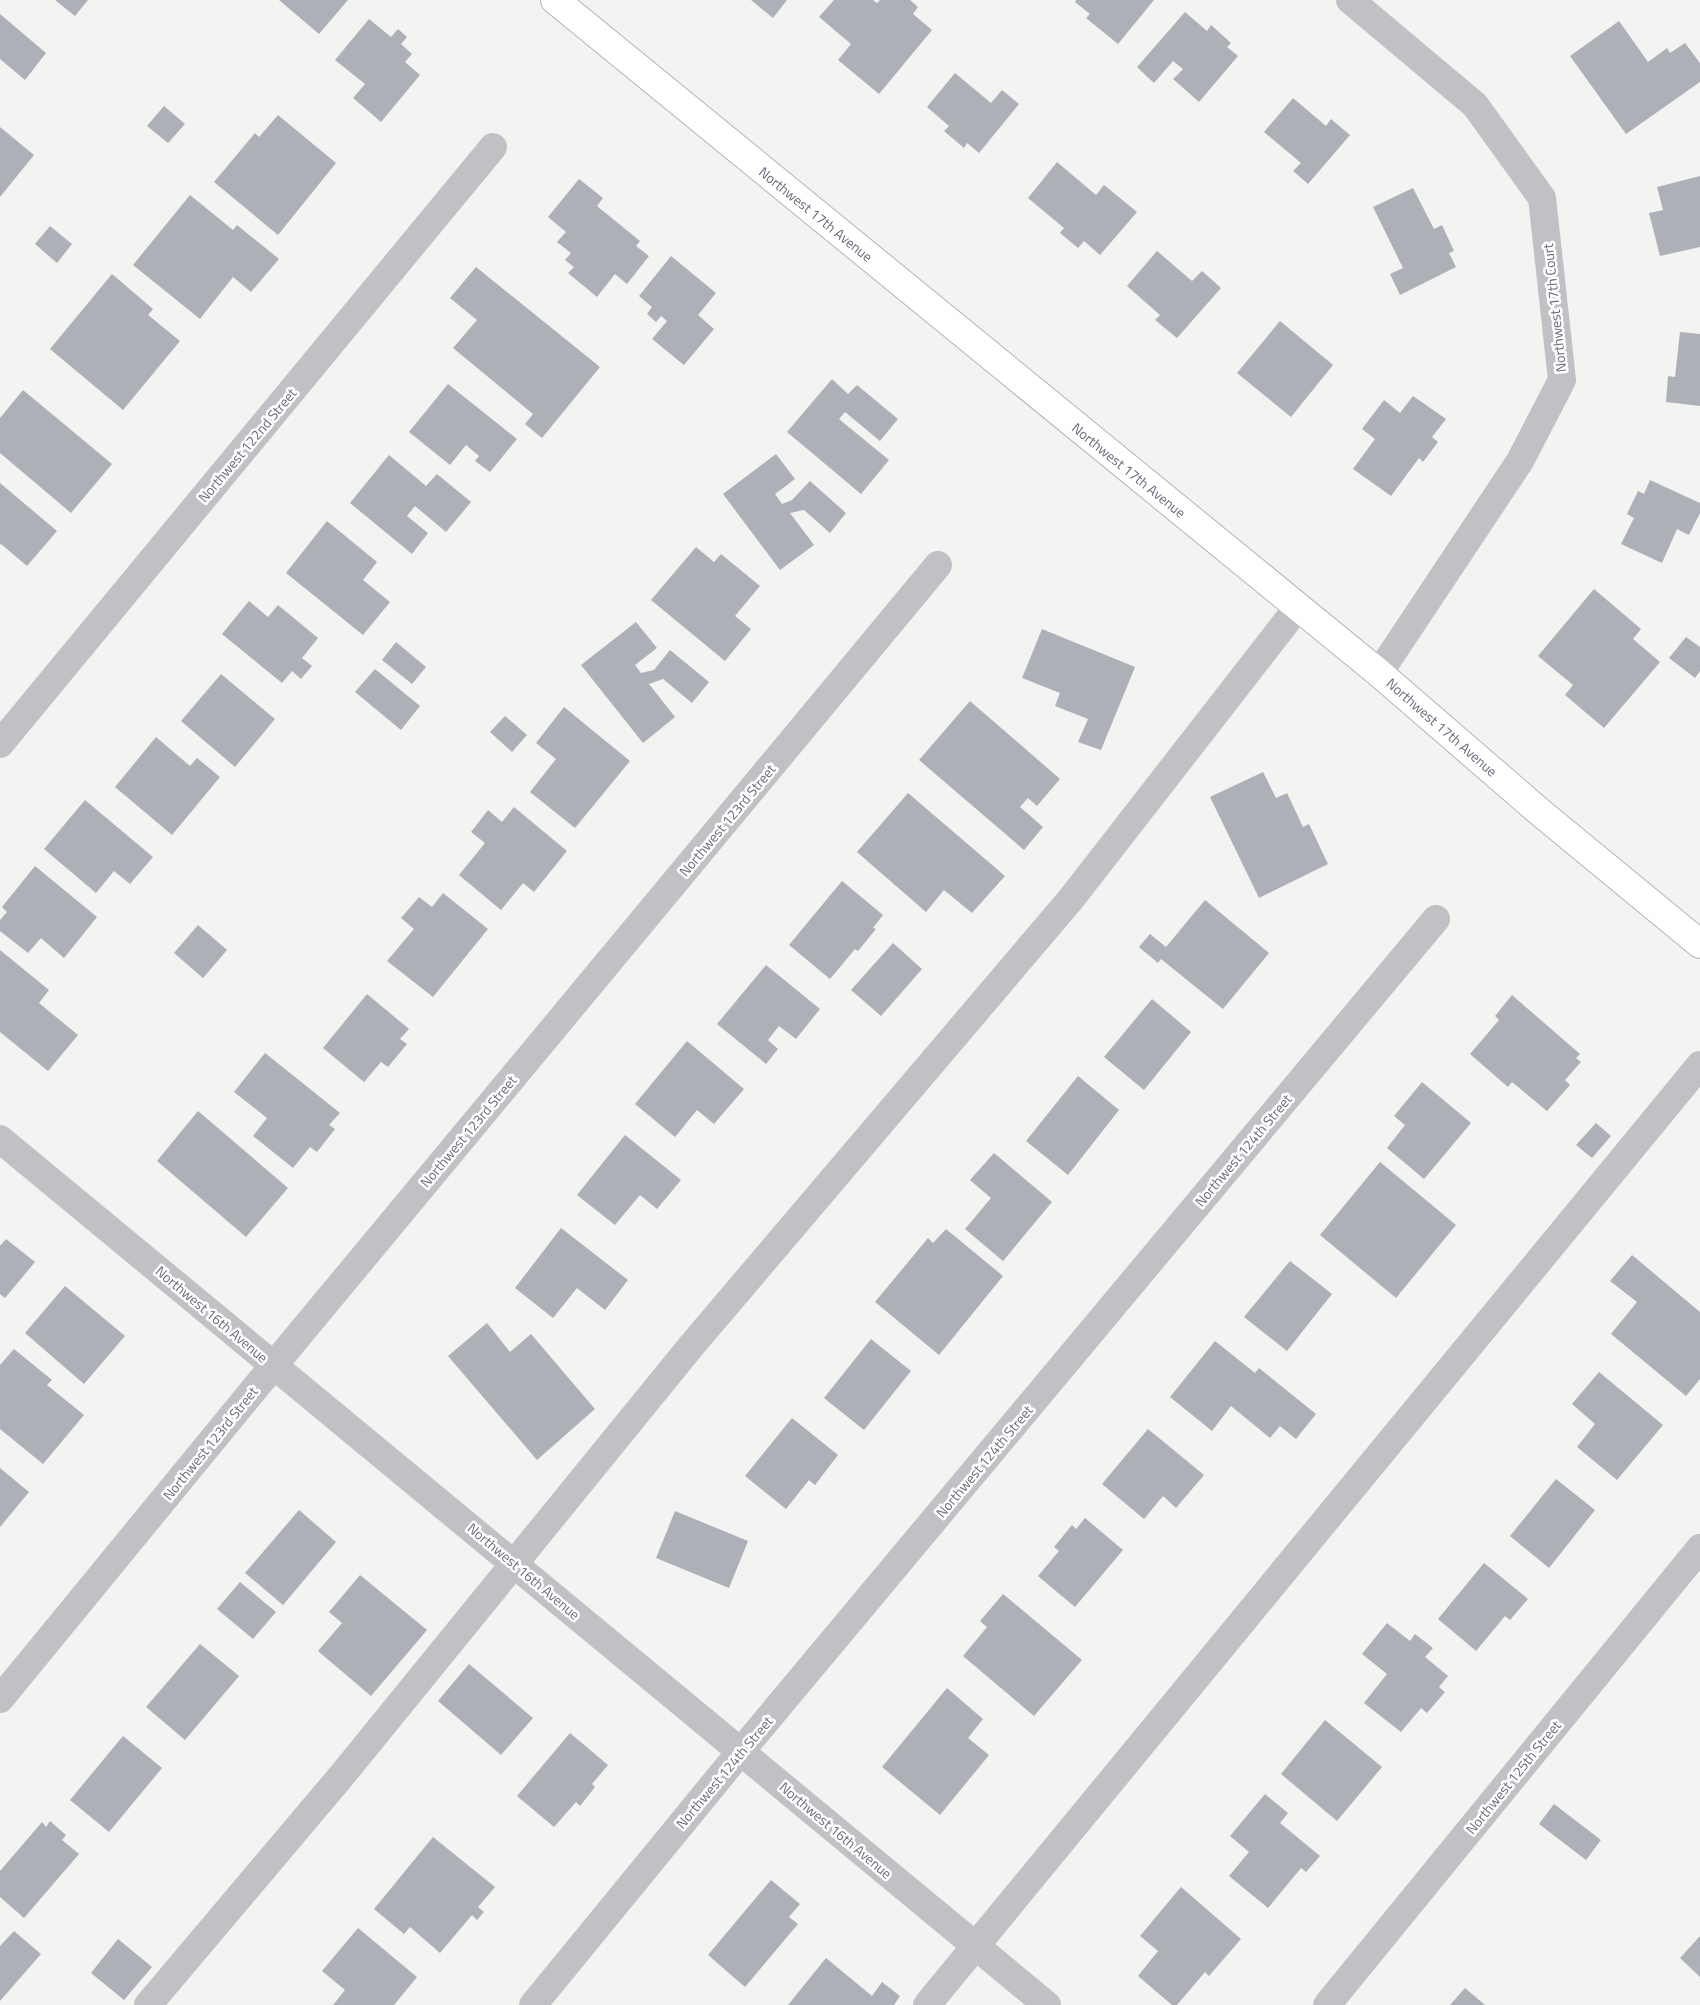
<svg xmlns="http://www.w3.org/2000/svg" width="1700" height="2005" font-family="'Titillium Web',sans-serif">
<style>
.building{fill:#adb0b7}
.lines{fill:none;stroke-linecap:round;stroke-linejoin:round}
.major-casing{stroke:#b3b4b9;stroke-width:30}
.minor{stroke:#c0c1c5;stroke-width:28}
.major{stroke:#fff;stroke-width:28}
.labels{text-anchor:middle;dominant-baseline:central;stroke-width:5;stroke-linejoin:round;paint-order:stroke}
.street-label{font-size:14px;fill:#676b7e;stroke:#fff}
</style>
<rect width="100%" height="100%" fill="#f3f4f1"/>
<g class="building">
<polygon points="55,0 88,0 75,16"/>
<polygon points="279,0 348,0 319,34"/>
<polygon points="751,0 787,0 773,18"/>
<polygon points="834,0 873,0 877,3 880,0 910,0 918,7 913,14 932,30 879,94 838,60 851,44 819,17"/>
<polygon points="1076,0 1154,0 1118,44 1086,18 1090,14 1075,2"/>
<polygon points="1185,12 1207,31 1211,25 1231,43 1227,47 1238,56 1199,102 1173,79 1183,69 1173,61 1154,83 1137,67"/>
<polygon points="0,14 46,53 25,80 0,59"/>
<polygon points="369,19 391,37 398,29 407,37 401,44 412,54 405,62 420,75 381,122 353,98 365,84 335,60"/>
<polygon points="1619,21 1648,62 1667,48 1670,53 1685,43 1700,63 1700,82 1626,134 1570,56"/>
<polygon points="955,73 991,103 1002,90 1019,104 979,153 967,143 964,148 944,131 949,126 927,107"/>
<polygon points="1293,98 1326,126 1331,119 1350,135 1308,184 1293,171 1301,163 1264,132"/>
<polygon points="164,106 185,124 168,143 147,126"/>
<polygon points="278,115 336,163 278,235 214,182 255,133 259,137"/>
<polygon points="0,127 34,155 0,197"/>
<polygon points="1057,162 1096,195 1104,185 1137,212 1100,255 1084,241 1078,248 1060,233 1064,228 1028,198"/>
<polygon points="1700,176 1700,247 1660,256 1649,213 1663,210 1657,187"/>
<polygon points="579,179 603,198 597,206 640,241 636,246 649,256 627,284 615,274 597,297 568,273 574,267 565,260 571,253 557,242 566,232 548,217"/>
<polygon points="1413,188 1434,229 1442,225 1454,251 1449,253 1456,267 1400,295 1390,274 1403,268 1373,207"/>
<polygon points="190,195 233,230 237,225 279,259 251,292 233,277 200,319 133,265"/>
<polygon points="50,226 72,244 57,263 35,244"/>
<polygon points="1157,251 1192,281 1202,271 1221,288 1177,338 1155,320 1160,315 1127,286"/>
<polygon points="671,256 716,293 698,315 714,329 684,365 652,339 667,321 661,316 656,322 647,314 652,307 639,296"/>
<polygon points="476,267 600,367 542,438 525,424 533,414 453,348 477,320 450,298"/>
<polygon points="112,274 153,309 148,315 180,341 123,410 50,349"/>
<polygon points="1280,321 1333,365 1291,417 1237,373"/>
<polygon points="1680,332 1700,334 1700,406 1666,402 1668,376 1675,377"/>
<polygon points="832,379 848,394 857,385 898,419 880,441 845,412 839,419 889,460 861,494 787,432"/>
<polygon points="448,384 517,439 490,472 475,461 479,456 466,445 450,465 409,432"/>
<polygon points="23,390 112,464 71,513 0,453 0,418"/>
<polygon points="1413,396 1446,419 1432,437 1438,442 1423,462 1419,458 1391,496 1353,469 1375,439 1362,429 1384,400 1400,413"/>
<polygon points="776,454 795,479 775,494 782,504 792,500 810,481 846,513 830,533 804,510 790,513 814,545 780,570 723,494"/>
<polygon points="389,455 426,486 437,474 471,502 446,532 415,506 407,516 428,533 412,554 350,503"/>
<polygon points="1650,480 1700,503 1700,513 1689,535 1677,529 1662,563 1621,544 1634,518 1627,514 1638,491 1644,494"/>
<polygon points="0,483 57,531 27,566 1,544 0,545"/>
<polygon points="327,521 377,562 363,580 390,602 363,635 286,573"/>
<polygon points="696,547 714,562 721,554 760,586 735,616 751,629 725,661 651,600"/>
<polygon points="1594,589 1641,629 1633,639 1660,662 1604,728 1565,695 1573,685 1538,656"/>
<polygon points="249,601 268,617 278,605 318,638 302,658 312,666 301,679 292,671 282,683 222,634"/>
<polygon points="636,622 657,648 635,665 641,673 654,670 670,650 709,682 692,703 663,679 649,684 675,717 643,743 581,665"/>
<polygon points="1042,629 1135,667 1101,750 1078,742 1088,719 1055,706 1060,693 1022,678"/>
<polygon points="1686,637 1700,647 1700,671 1695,678 1669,658"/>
<polygon points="396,642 426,667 412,684 382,660"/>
<polygon points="375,669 420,706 401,730 355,692"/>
<polygon points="221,674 275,719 235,767 181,721"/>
<polygon points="970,701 1060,779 1037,806 1028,798 1020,807 1043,827 1024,850 919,760"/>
<polygon points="564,707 630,761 575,828 530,792 556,759 536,743"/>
<polygon points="505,716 527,735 512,752 490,732"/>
<polygon points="156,737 190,766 197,758 220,777 172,835 115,787"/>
<polygon points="1263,772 1276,798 1287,793 1303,827 1309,824 1328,864 1259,898 1210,797"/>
<polygon points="908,793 1005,876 972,913 944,890 926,912 857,852"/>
<polygon points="85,800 153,857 130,884 114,871 96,893 44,849"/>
<polygon points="514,807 567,851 534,892 523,883 501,910 459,875 485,843 471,832 488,810 502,822"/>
<polygon points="35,866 97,917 64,958 41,938 28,953 0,931 0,920 7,912 2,907"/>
<polygon points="842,881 883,915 873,928 876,929 858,951 855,949 830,979 789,945"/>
<polygon points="443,893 488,929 433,997 387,961 414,929 401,918 419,897 432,907"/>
<polygon points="1205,900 1269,953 1223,1009 1161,959 1158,963 1139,947 1150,934 1166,947"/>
<polygon points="198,925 227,950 203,978 174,953"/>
<polygon points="893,943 922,969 881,1016 851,990"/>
<polygon points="0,950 49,990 39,1003 78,1035 48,1071 0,1032"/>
<polygon points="766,965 820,1009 796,1039 779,1026 768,1040 778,1049 766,1064 717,1024"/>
<polygon points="367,994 409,1029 400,1039 407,1044 388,1067 381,1062 364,1082 323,1048"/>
<polygon points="1512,995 1580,1054 1576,1058 1581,1062 1565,1080 1570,1085 1547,1111 1512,1082 1508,1087 1470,1054 1499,1020 1495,1016"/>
<polygon points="1152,999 1191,1032 1144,1090 1104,1057"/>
<polygon points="687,1041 744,1089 714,1124 697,1110 675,1137 635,1104"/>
<polygon points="265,1053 340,1113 329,1125 335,1129 317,1152 310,1147 293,1168 253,1136 267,1118 234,1092"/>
<polygon points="1078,1076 1119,1110 1068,1175 1026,1141"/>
<polygon points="1422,1082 1471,1123 1424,1179 1387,1148 1405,1125 1394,1116"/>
<polygon points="198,1111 288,1188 246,1237 157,1161"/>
<polygon points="1596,1123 1611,1136 1592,1158 1576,1145"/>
<polygon points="625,1135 681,1180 657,1209 640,1195 615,1225 577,1195"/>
<polygon points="994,1153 1052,1202 1003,1261 965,1229 991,1198 970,1180"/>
<polygon points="1380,1162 1456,1225 1396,1298 1320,1235"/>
<polygon points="561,1228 628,1280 605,1310 577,1288 553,1318 515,1288"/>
<polygon points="946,1229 1003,1276 939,1355 875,1302 928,1238 933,1243"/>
<polygon points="6,1239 35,1262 5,1298 0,1294 0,1246"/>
<polygon points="1632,1255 1700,1312 1700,1379 1686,1396 1611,1334 1637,1302 1610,1281"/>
<polygon points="1290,1261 1332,1294 1287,1351 1244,1317"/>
<polygon points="65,1286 125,1336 84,1384 25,1333"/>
<polygon points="487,1323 510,1352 531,1334 595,1409 537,1460 448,1356"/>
<polygon points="871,1339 911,1371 864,1430 824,1398"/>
<polygon points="1215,1341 1255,1373 1259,1368 1316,1414 1296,1439 1280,1426 1270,1438 1231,1406 1212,1431 1170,1397"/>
<polygon points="14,1349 52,1380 47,1385 84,1415 43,1464 0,1429 0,1365"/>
<polygon points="1599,1372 1663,1425 1617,1480 1577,1447 1595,1424 1572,1404"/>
<polygon points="792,1418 838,1455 815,1485 809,1480 786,1509 745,1476"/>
<polygon points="1148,1429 1204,1475 1176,1508 1163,1496 1144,1519 1102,1484"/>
<polygon points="0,1468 29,1492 0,1527"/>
<polygon points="1556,1479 1595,1510 1549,1568 1510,1536"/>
<polygon points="299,1510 336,1542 283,1605 245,1573"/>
<polygon points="675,1511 748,1541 729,1588 656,1558"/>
<polygon points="1085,1518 1123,1550 1075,1607 1038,1576 1059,1551 1054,1547 1072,1525 1076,1529"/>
<polygon points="1484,1563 1528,1599 1510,1620 1505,1616 1476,1651 1438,1619"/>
<polygon points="360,1575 427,1630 371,1696 318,1651 342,1623 329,1612"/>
<polygon points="240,1582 276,1612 253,1639 217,1609"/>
<polygon points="1003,1594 1082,1660 1034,1716 963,1656 987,1627 980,1621"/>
<polygon points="1387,1623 1410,1641 1415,1634 1433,1648 1425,1657 1448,1676 1439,1687 1445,1692 1427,1713 1421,1708 1401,1732 1364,1703 1387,1674 1362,1654"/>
<polygon points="200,1644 239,1676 185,1740 146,1707"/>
<polygon points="469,1664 533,1718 501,1755 438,1701"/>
<polygon points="947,1688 983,1719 968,1738 989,1755 940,1815 882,1767"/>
<polygon points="1325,1720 1382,1767 1337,1821 1281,1774"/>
<polygon points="570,1733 608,1765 592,1784 595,1787 580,1806 576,1802 554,1827 517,1796"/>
<polygon points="123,1736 162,1768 109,1832 70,1800"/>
<polygon points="1265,1794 1288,1813 1280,1823 1320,1856 1306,1872 1301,1868 1268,1908 1229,1876 1249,1852 1230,1836"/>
<polygon points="1554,1804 1601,1840 1586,1860 1539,1824"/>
<polygon points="50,1821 66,1835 62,1840 79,1854 24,1918 0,1897 0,1871 42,1822 46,1827"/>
<polygon points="433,1837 495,1887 478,1907 484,1912 477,1920 472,1915 440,1953 410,1927 404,1934 374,1909"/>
<polygon points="771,1880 800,1904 789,1917 798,1924 745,1987 708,1955"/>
<polygon points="1181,1887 1241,1939 1209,1976 1205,1972 1177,2005 1172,2005 1138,1976 1158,1951 1140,1936"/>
<polygon points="358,1928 417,1977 394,2005 333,2005 345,1990 322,1971"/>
<polygon points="14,1931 41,1954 0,2001 0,1946"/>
<polygon points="1700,1936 1700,1977 1680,1958"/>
<polygon points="118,1939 152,1967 124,2000 91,1973"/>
<polygon points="826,1958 872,1996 882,1982 900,1996 894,2005 788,2005"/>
<polygon points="1465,1988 1485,2005 1450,2005"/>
</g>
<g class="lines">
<g class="major-casing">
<polyline id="major" points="555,0 1379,673 1541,813 1700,944"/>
</g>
<g class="minor">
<polyline points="1350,0 1475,105 1542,198 1562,380 1520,461 1379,673"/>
<polyline points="0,744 493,147"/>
<polyline points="0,1139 1047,2005"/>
<polyline points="0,1699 274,1365 938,565"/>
<polyline points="148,2005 343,1774 692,1345 1071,899 1298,607"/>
<polyline points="533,2005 741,1751 1436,919"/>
<polyline points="927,2005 1700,1065"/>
<polyline points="1327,2005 1700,1548"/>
</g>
<use href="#major" class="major"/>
</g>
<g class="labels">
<g class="street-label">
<text transform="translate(816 214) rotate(39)">Northwest 17th Avenue</text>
<text transform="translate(1554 308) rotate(-96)">Northwest 17th Court</text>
<text transform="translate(247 445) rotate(-50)">Northwest 122nd Street</text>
<text transform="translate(1129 470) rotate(39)">Northwest 17th Avenue</text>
<text transform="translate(1442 727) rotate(41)">Northwest 17th Avenue</text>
<text transform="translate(727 820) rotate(-50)">Northwest 123rd Street</text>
<text transform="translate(468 1131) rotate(-50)">Northwest 123rd Street</text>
<text transform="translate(1243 1150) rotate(-50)">Northwest 124th Street</text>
<text transform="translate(212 1314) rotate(40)">Northwest 16th Avenue</text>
<text transform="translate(210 1443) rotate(-51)">Northwest 123rd Street</text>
<text transform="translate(984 1461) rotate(-50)">Northwest 124th Street</text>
<text transform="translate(524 1571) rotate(40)">Northwest 16th Avenue</text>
<text transform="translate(724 1772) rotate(-50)">Northwest 124th Street</text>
<text transform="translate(1513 1777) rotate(-51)">Northwest 125th Street</text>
<text transform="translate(836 1830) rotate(40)">Northwest 16th Avenue</text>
</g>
</g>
</svg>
